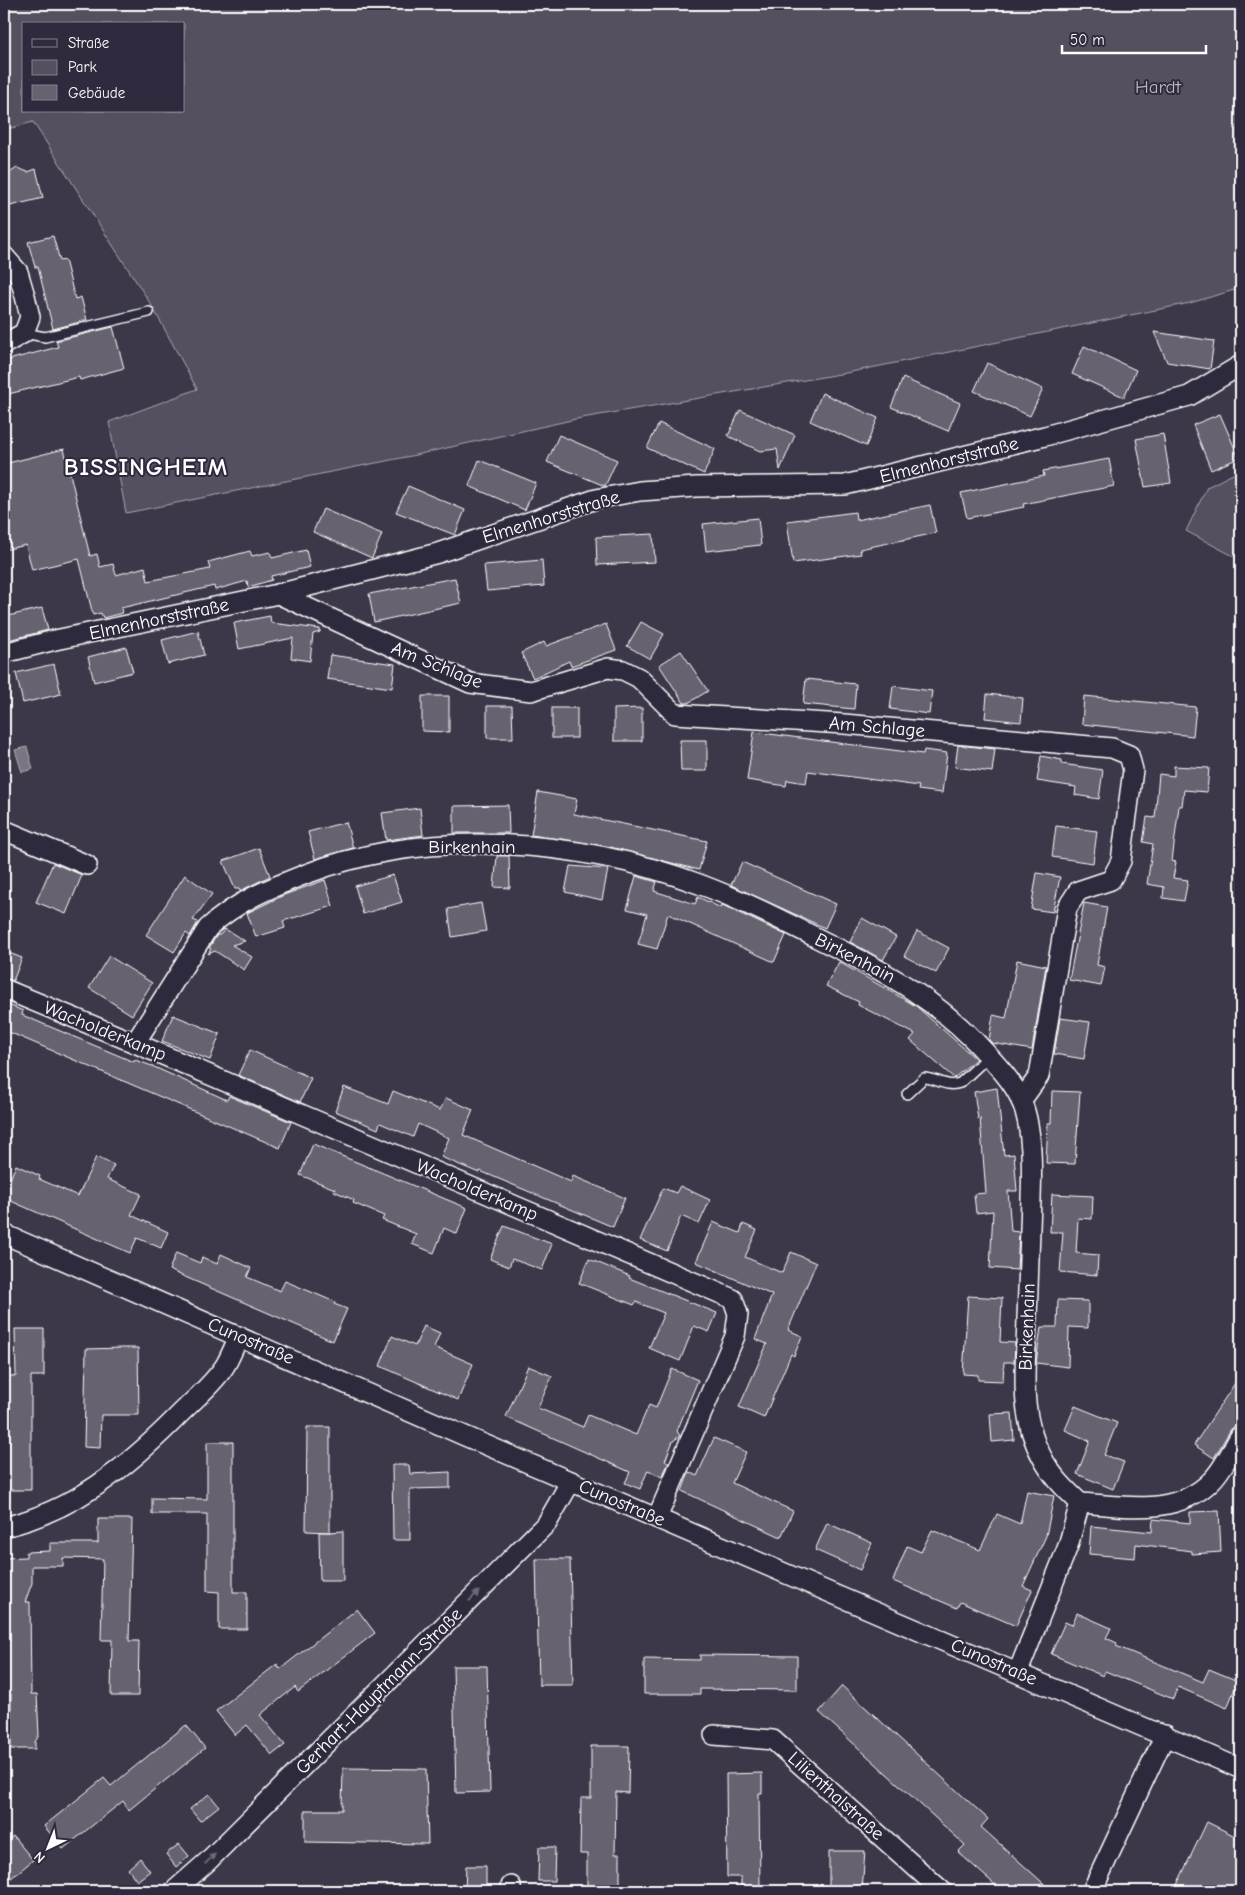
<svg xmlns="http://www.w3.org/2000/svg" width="1245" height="1895" font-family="'Comic Neue',sans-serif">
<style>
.green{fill:#555060;stroke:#aaa8b0;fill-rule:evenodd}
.water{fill:#797682;stroke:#afadb4}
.building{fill:#666270;stroke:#fff}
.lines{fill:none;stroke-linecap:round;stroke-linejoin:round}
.lane-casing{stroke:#fff;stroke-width:12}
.street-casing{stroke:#fff;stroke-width:22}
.lane{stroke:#2f2a3d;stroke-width:9}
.street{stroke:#2f2a3d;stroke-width:19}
.oneway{fill:#6d6a77}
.labels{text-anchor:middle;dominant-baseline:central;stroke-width:4;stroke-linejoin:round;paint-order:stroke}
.park-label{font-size:19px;fill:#bbb9bf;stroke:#2f2a3d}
.street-label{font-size:19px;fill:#fff;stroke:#2f2a3d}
.district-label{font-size:24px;font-weight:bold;letter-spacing:1px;fill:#fff;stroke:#2f2a3d}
</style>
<rect width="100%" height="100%" fill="#3c3749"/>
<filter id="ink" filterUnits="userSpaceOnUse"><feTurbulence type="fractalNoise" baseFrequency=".02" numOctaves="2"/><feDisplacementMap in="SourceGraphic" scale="10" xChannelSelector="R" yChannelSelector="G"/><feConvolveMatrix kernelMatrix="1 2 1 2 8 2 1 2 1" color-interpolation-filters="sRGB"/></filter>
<g filter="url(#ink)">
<g class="green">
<path d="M4,4h1237v284l-51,15 -344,70 -270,46 -165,37 -285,57 -17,-91 88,-33 -45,-83 -119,-184 -29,8zM24,24h160v87h-160z"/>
<polygon points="1241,470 1241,560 1186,531 1207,487"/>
</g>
<polygon class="water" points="27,747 33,769 22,772 15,750"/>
<g class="building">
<polygon points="17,168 28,172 36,169 43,198 6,207 4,199 4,177"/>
<polygon points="53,236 60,261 65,260 75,299 81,297 87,320 53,329 38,267 35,267 28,242"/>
<polygon points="113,327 124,368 80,380 79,377 4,395 4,361 58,347 56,341"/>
<polygon points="1154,332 1214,341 1210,369 1167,362"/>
<polygon points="1084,346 1136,370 1124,397 1072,374"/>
<polygon points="987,363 1043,389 1030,416 974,391"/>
<polygon points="903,378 960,403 948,431 891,407"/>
<polygon points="822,393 878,418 866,446 810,421"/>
<polygon points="740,410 795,435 780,470 777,449 760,451 728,436"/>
<polygon points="1220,414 1239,458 1211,470 1193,425"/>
<polygon points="659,423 715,449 704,474 647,448"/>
<polygon points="1163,434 1171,483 1145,487 1136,439"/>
<polygon points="559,435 617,460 605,486 547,462"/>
<polygon points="64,449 90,556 97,554 100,567 113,564 116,575 145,567 148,581 210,569 208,562 250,551 252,556 270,552 272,558 306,550 310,567 271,576 272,580 248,587 247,581 215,590 214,586 121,608 122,613 103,618 101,613 93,615 79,559 32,570 26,545 4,550 4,464"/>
<polygon points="1109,459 1114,486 1023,504 1024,507 967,518 961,493 1044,476 1043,471"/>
<polygon points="479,460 536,483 525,510 469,486"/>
<polygon points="408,486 465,510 455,535 396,512"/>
<polygon points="930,505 936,533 860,549 861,554 793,563 787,521 855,512 856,520"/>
<polygon points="323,509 382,534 372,558 313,532"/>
<polygon points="758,518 761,545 706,551 703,524"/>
<polygon points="653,534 655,562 597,565 596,537"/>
<polygon points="542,560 544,586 487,591 484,565"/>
<polygon points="455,578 461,603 374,622 369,594"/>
<polygon points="42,608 48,630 4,641 4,617"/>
<polygon points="270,616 271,623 320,629 320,632 313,634 310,661 291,658 293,638 239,649 234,623"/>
<polygon points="641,622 664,634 650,659 627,646"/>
<polygon points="606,624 616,650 571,666 569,661 533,678 521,653 544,642 546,646"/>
<polygon points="198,631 204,655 168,664 162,640"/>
<polygon points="126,647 133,672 94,682 88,657"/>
<polygon points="681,651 708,691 688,703 684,703 659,665"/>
<polygon points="330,655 395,664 392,688 327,679"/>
<polygon points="54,664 61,694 23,703 16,673"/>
<polygon points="806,679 856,684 854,709 803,704"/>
<polygon points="893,686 932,691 929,714 890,709"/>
<polygon points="987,694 1023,698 1021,722 985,718"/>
<polygon points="422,696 449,696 449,732 422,731"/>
<polygon points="1084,696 1196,707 1193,736 1082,724"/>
<polygon points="487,706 512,706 513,738 487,738"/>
<rect x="552" y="708" width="25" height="30"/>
<polygon points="642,708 642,741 614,741 614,709"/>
<polygon points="754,732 923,754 924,750 947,753 942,793 918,790 919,786 808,771 806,783 787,780 786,786 747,780"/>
<polygon points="680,740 707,740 707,771 681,771"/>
<polygon points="958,745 995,749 992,772 955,767"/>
<polygon points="1041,756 1062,760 1062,764 1103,770 1099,799 1075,795 1076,787 1037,781"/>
<polygon points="1174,766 1209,768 1207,792 1184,790 1182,806 1179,806 1172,861 1176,862 1173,878 1188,880 1184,901 1163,898 1164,887 1147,884 1153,844 1143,842 1147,817 1155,818 1159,774 1174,776"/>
<polygon points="538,792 577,799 574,814 707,841 699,870 606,846 531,835"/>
<polygon points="508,805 509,833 454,833 454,806"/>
<polygon points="420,808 423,835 386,840 382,813"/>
<polygon points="346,822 353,848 315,859 308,832"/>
<polygon points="1056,826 1097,831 1093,863 1052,857"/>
<polygon points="259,848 270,876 240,891 239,889 235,889 223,861"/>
<polygon points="497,856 509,856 510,888 494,887"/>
<polygon points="742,862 836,904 825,928 731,885"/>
<polygon points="53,863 82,875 66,914 36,902"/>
<polygon points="570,866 608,869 602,900 565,892"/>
<polygon points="1037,873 1060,877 1053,912 1031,909"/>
<polygon points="185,875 212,894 193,920 198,922 190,936 186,933 174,952 146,935"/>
<polygon points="393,875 402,902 363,914 355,886"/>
<polygon points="636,876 657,882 654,891 695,904 698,897 721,908 722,905 786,935 774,962 668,914 657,949 638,944 647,914 627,909"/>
<polygon points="325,880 333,906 283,921 285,928 256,937 247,913 284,895"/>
<polygon points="481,903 486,931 452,937 448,909"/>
<polygon points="1084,903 1107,907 1097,965 1105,967 1101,986 1069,980"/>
<polygon points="862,918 896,937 883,960 850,942"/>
<polygon points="225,929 245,941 232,945 252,957 244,970 215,951 208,954 211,949 209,948 217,935 220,935"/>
<polygon points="917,931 949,948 936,973 904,956"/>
<polygon points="4,951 22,958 13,981 4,978"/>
<polygon points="109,956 152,983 132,1015 89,988"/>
<polygon points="1017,960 1046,966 1032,1050 992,1043 989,1040 993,1015 1006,1018"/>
<polygon points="839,962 916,1006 976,1059 954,1078 910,1040 915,1034 858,1005 859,1002 826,986"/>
<polygon points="4,1003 23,1011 22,1015 134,1062 135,1060 152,1066 227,1100 229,1096 291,1122 280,1148 4,1030"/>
<polygon points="173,1015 220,1034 210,1060 162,1041"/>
<polygon points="1060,1018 1090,1022 1084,1059 1054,1054"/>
<polygon points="250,1050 311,1078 300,1102 238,1075"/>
<polygon points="344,1087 388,1104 393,1091 440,1110 446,1098 473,1110 463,1135 571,1182 573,1176 625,1198 613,1227 480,1171 479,1173 441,1157 449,1138 418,1124 413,1137 380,1123 378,1129 335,1111"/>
<polygon points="997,1088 1004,1155 1014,1154 1017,1191 1008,1191 1011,1231 1019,1232 1017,1270 990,1268 993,1211 976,1213 974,1194 986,1193 980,1118 978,1119 974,1092"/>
<polygon points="1052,1091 1080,1092 1075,1164 1046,1163 1048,1123 1051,1123"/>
<polygon points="313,1144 467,1208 457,1234 444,1228 434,1253 412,1244 416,1234 382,1220 384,1216 353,1203 354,1200 334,1191 335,1189 300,1175"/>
<polygon points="96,1157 114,1165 107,1179 141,1194 131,1215 168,1232 161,1248 137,1238 130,1253 4,1198 4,1193 16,1165 40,1176 39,1179 78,1196"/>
<polygon points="680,1186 710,1200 699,1224 681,1216 667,1251 640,1240 663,1188 676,1193"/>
<polygon points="1052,1194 1093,1196 1092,1219 1078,1218 1076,1253 1098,1255 1097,1275 1060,1272 1063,1232 1050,1232"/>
<polygon points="713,1222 740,1233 743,1224 757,1230 745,1257 782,1273 791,1252 816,1263 788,1330 802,1336 794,1356 791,1354 764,1418 739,1407 767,1344 755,1339 772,1295 696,1262"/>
<polygon points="504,1226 552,1244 542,1270 512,1259 509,1267 490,1259"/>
<polygon points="176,1253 200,1263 202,1257 217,1264 221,1254 251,1268 247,1277 280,1291 285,1281 335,1302 334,1304 347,1309 333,1341 169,1270"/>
<polygon points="589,1259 630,1276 629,1278 717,1313 709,1332 694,1326 680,1361 649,1348 664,1313 636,1302 634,1305 579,1283"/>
<polygon points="968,1296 1002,1298 1000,1342 1015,1343 1014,1362 1004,1362 1003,1381 978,1380 978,1375 963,1374"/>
<polygon points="1058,1300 1088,1301 1088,1328 1069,1327 1068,1367 1036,1363 1041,1327 1057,1327"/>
<polygon points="424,1326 440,1333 434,1347 473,1364 458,1400 380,1366 392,1336 415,1346"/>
<polygon points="15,1329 44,1329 44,1376 31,1376 31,1490 4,1490 4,1376 16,1376"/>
<polygon points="122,1348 138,1348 139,1415 101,1415 100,1448 84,1447 86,1349"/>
<polygon points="528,1366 552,1376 538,1408 583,1427 588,1415 636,1435 649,1405 656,1408 672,1369 698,1380 677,1431 680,1436 673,1441 665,1461 669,1462 662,1477 648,1470 640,1489 625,1483 630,1472 506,1417"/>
<polygon points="1241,1374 1241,1424 1231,1429 1214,1458 1194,1445"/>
<polygon points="1075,1406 1117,1423 1104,1455 1124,1462 1113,1489 1077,1474 1090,1441 1065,1430"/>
<polygon points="1012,1413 1014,1440 992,1442 990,1414"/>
<polygon points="307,1427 330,1427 330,1532 343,1531 343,1581 320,1581 319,1532 330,1532 306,1531"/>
<polygon points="714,1438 746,1452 732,1483 793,1511 781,1537 682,1491 689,1472 697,1476"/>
<polygon points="207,1442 233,1442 233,1592 247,1592 247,1629 219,1629 219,1592 207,1591 207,1514 152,1514 152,1498 207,1499"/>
<polygon points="392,1465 409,1465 410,1474 450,1472 450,1488 410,1489 410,1540 393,1540"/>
<polygon points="1027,1491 1054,1496 1046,1536 1023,1586 1032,1590 1016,1626 960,1602 957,1608 893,1581 907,1546 921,1552 932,1530 980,1550 997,1514 1020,1524"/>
<polygon points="1219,1511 1221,1552 1192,1554 1192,1551 1136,1544 1135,1558 1089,1554 1091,1526 1152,1532 1153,1519 1190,1523 1190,1512"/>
<polygon points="98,1519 132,1519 129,1641 139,1641 138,1696 111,1696 112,1640 101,1640 103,1559 63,1558 63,1566 32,1566 32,1583 25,1602 30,1602 31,1694 37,1694 39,1735 35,1742 35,1749 11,1749 11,1694 4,1694 4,1558 26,1557 26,1552 50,1551 50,1543 98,1543"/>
<polygon points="827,1523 872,1543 860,1570 815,1550"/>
<polygon points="536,1559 570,1559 573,1685 539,1685"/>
<polygon points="357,1609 375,1633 298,1692 295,1687 260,1715 285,1745 272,1755 247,1725 235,1735 216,1711 277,1664 280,1669"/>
<polygon points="1077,1613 1111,1628 1106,1638 1117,1643 1116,1646 1203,1682 1209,1669 1238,1681 1227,1708 1178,1687 1173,1699 1105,1671 1103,1676 1051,1654 1065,1622 1072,1625"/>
<polygon points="700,1655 797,1656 797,1690 700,1689 700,1694 644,1694 644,1659 700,1660"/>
<polygon points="453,1666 487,1666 490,1792 456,1793"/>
<polygon points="842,1686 988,1819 981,1827 1052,1891 1002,1891 958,1852 965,1845 819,1712"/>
<polygon points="186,1725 205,1748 129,1810 123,1801 63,1849 44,1826 104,1778 111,1786"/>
<polygon points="591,1746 629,1746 628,1793 616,1792 615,1854 620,1854 620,1891 587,1891 587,1854 580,1854 581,1798 591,1798"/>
<polygon points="343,1768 426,1769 428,1844 305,1842 305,1810 342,1810"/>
<polygon points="762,1773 762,1793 759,1793 760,1891 741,1891 741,1877 727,1877 726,1774"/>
<polygon points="209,1794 219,1806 200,1821 190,1809"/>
<polygon points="1207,1822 1241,1839 1241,1891 1174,1891"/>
<polygon points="13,1836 33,1860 4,1884 4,1844"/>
<polygon points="179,1844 189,1856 176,1867 166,1854"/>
<polygon points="539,1847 555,1847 554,1881 538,1881"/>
<polygon points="829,1851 865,1851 862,1891 829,1891"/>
<polygon points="140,1858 150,1871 137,1881 128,1869"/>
<polygon points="466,1866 486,1866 486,1891 465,1891"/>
</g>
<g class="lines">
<g class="lane-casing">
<g id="lane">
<polyline points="24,333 45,337 149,312"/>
<path d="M907,1094l17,-16c13,0 21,10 36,5l29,-27"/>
</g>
</g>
<g class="street-casing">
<g id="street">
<polyline points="4,256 18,272 25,296 30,317 24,333 4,344"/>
<polyline points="278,594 470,683 531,691 608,668 623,670 639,678 675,714 844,724 1112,748 1129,755 1133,770 1121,861 1111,880 1078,891 1067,908 1039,1076 1021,1101"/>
<polyline points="4,653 55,640 278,594 438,553 596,499 640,491 696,487 845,485 1045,436 1189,396 1241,365"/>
<polyline points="4,830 87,865"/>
<polyline points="4,989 135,1043 733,1299 738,1314 735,1336 657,1518"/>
<path d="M135,1043l73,-115c29,-27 62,-40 98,-54 122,-47 272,-35 393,10 46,17 90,40 134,62 57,28 109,58 152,106 13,14 28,30 36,48 12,27 11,70 10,99 -1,40 -3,80 -4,120 -1,46 -9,96 15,138 9,18 23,32 38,46"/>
<polyline points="4,1234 465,1436 1241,1769"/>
<path d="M1080,1503c45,3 97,14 132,-23 12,-12 20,-31 29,-45"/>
<path d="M4,1527c69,-16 122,-59 171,-108 15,-16 40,-36 51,-55 5,-9 9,-19 13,-28"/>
<polyline points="1018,1672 1068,1546 1080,1503"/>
<polyline points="714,1735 773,1740 942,1891"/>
<polyline points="174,1891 207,1862 547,1523 571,1481"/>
<polyline points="511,1891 511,1886"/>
<polyline points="1092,1891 1165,1735"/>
</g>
</g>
<use href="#lane" class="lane"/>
<use href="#street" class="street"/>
</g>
<defs><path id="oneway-solid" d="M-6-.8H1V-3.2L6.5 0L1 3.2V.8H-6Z" transform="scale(1.25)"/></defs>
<g class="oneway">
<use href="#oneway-solid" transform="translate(474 1596) rotate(-46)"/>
<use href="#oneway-solid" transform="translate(210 1859) rotate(-44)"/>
</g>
</g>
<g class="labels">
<g class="park-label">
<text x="1158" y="87">Hardt</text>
</g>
<g class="street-label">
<text transform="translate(949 460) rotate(-14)">Elmenhorststraße</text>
<text transform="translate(551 517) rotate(-17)">Elmenhorststraße</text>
<text transform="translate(159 619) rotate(-12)">Elmenhorststraße</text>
<text transform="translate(437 665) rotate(22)">Am Schlage</text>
<text transform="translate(877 727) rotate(5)">Am Schlage</text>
<text x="472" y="847">Birkenhain</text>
<text transform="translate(855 958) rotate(27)">Birkenhain</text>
<text transform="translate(105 1031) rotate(22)">Wacholderkamp</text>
<text transform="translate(477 1190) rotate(23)">Wacholderkamp</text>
<text transform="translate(1027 1327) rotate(-88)">Birkenhain</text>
<text transform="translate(251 1341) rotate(23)">Cunostraße</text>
<text transform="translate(622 1503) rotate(23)">Cunostraße</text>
<text transform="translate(994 1662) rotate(23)">Cunostraße</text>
<text transform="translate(379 1691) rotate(-45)">Gerhart-Hauptmann-Straße</text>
<text transform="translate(836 1796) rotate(42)">Lilienthalstraße</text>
</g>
<g class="district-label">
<text x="146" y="467">BISSINGHEIM</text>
</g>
</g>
<rect width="1245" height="1895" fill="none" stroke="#2f2a3d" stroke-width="20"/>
<rect x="10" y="10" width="1225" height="1875" fill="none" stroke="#fff" stroke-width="2" filter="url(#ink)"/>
<rect x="22" y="22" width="162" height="90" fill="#2f2a3d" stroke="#827f8b"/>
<rect x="32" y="39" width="25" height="8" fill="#2f2a3d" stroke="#827f8b"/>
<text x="68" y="48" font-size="15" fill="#ffffff">Straße</text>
<rect x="32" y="60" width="25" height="15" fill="#555060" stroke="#827f8b"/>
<text x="68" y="72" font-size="15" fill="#ffffff">Park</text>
<rect x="32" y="85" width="25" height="15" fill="#666270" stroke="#827f8b"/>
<text x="68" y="98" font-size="15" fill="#ffffff">Gebäude</text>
<g transform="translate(48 1848) rotate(223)" stroke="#2f2a3d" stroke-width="4" paint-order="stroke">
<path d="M0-4L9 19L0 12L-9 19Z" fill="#ffffff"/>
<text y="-8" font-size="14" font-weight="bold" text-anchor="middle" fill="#ffffff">N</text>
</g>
<path d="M1062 45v8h144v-8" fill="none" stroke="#ffffff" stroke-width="2.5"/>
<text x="1070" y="45" font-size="15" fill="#ffffff" stroke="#2f2a3d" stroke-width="4" paint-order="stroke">50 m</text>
</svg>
